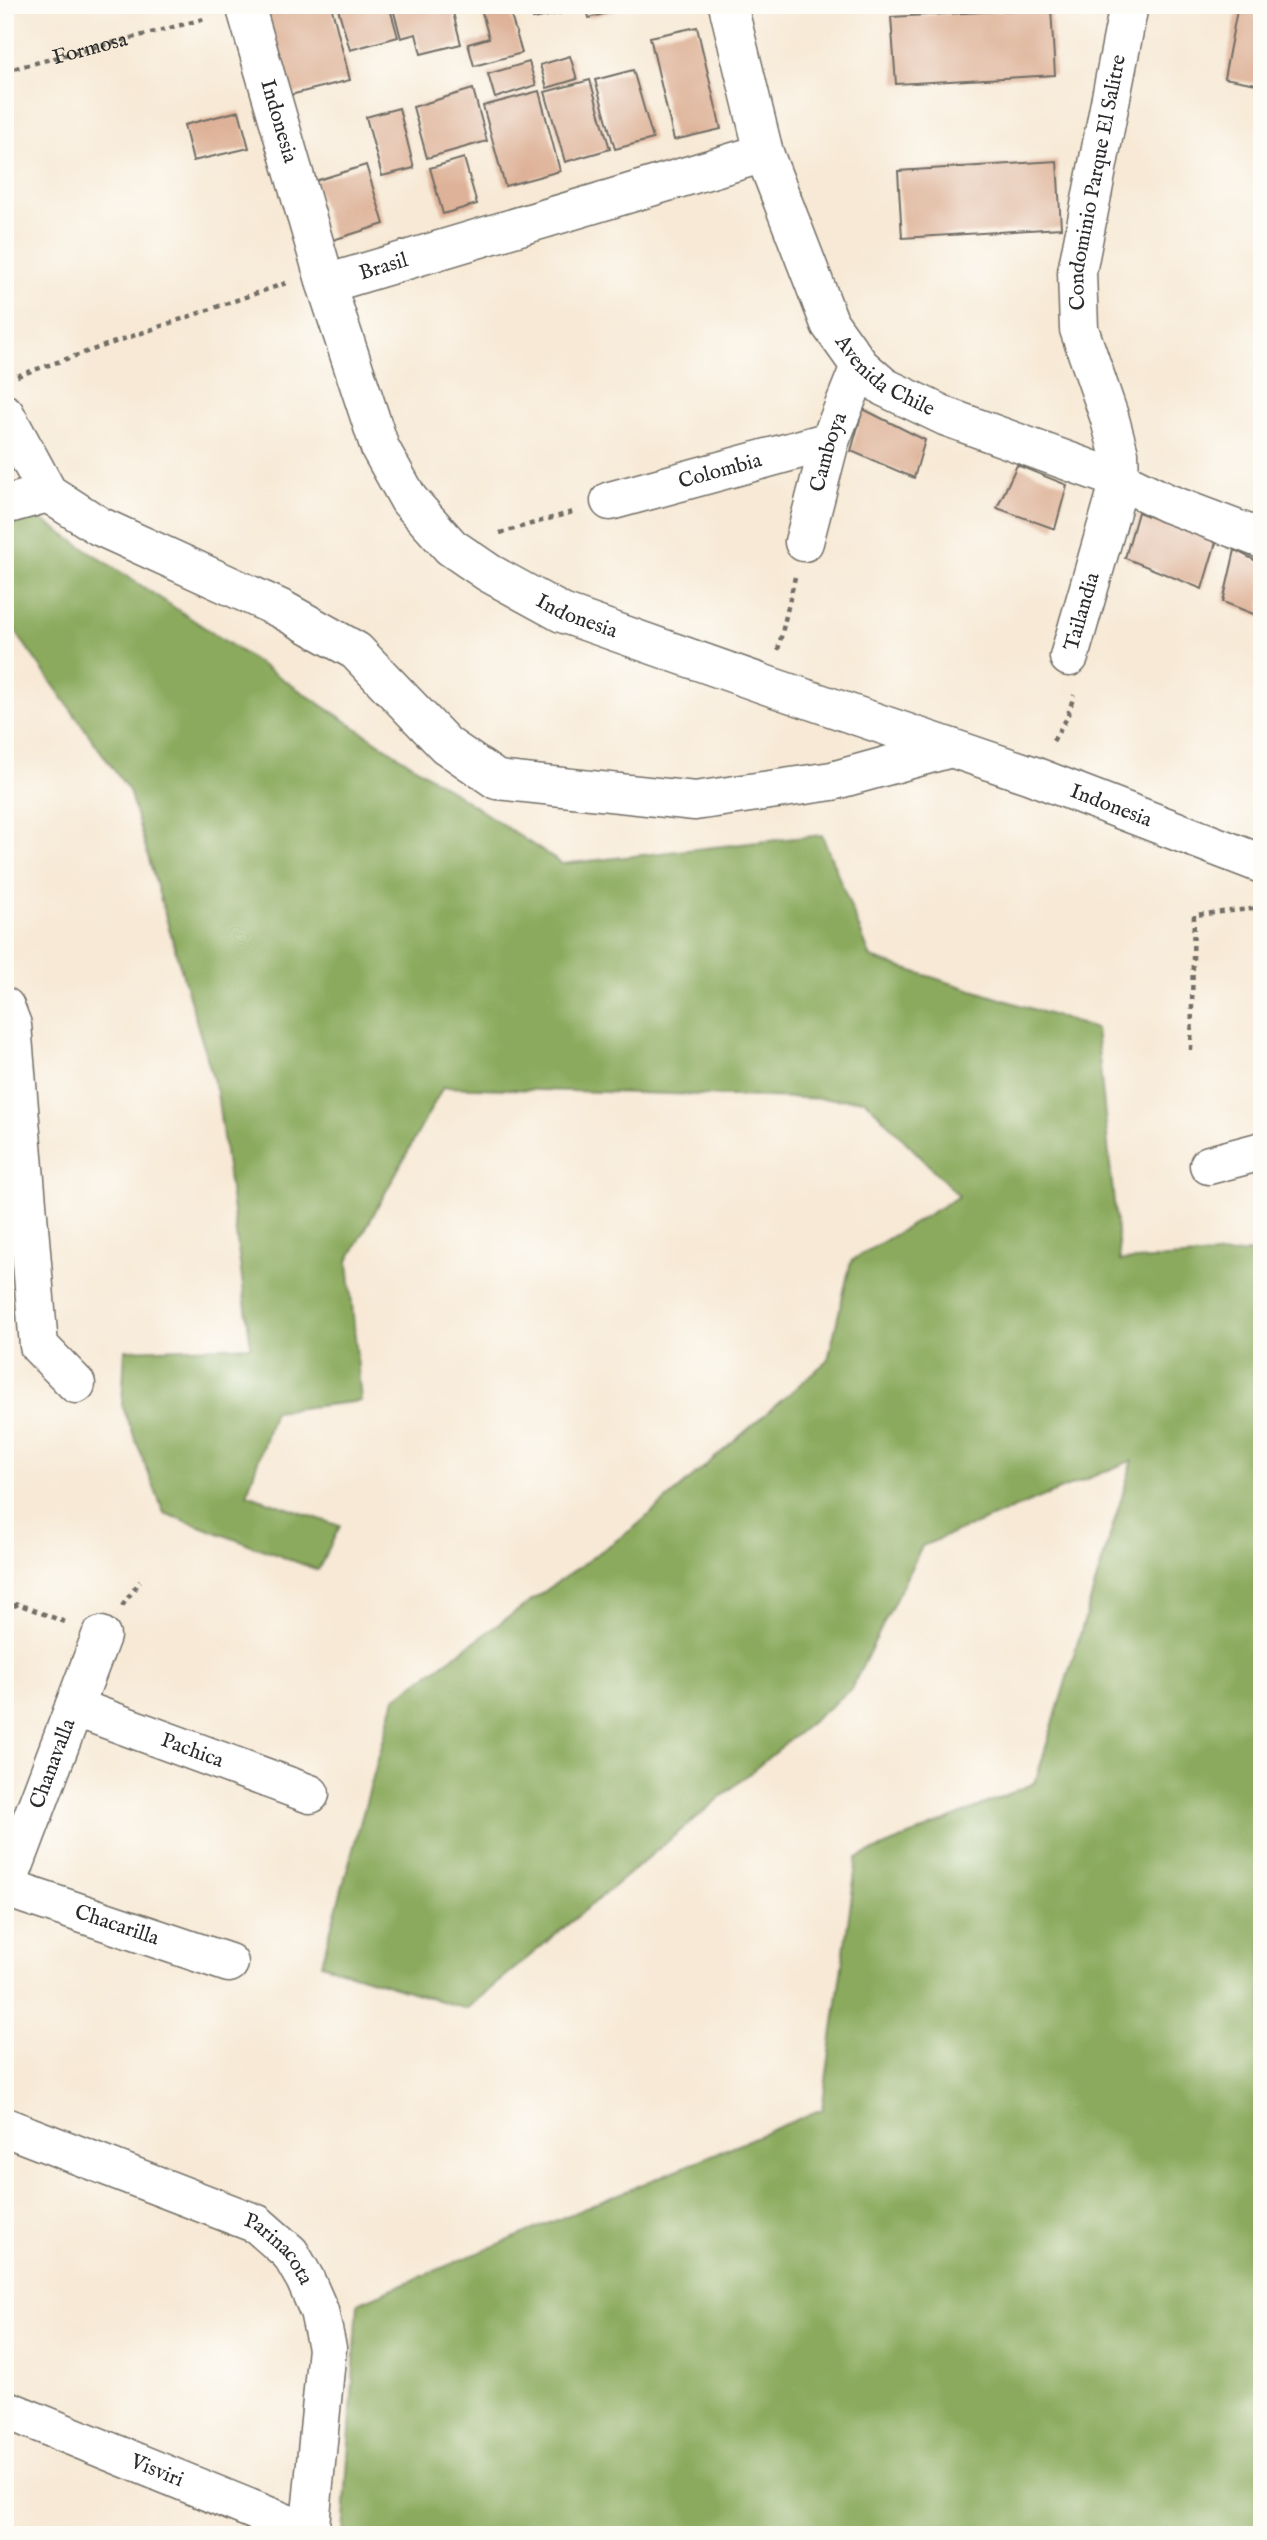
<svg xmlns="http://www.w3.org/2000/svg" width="1267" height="2540" font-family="'IM FELL English',serif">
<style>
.forest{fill:#8baa5d;stroke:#5b6a44;stroke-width:2}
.building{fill:#deb298}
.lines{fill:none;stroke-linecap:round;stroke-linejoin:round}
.minor-casing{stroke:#726e66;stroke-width:41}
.path{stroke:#726e66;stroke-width:4.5;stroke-dasharray:5 5;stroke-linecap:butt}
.minor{stroke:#fff;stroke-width:38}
.labels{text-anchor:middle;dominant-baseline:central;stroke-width:5;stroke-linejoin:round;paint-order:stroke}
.street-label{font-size:21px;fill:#2b2b2b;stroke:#fdfcf7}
</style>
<rect width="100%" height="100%" fill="#fdfcf7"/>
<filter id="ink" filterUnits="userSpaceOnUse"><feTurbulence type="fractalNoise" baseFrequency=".0143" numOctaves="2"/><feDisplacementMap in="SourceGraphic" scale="14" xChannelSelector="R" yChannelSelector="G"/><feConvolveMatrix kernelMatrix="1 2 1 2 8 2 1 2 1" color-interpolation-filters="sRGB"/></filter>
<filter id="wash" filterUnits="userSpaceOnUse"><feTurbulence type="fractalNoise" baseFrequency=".00686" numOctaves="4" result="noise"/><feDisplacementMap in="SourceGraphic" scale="28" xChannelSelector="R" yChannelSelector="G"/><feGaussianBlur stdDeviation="1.57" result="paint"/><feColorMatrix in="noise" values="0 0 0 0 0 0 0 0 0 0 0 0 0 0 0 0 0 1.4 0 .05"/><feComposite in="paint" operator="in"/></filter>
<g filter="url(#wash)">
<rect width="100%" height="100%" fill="#f7e9d5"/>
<polygon class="forest" points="33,514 562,864 822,835 871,958 1096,1029 1120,1261 1262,1252 1262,2535 343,2535 358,2303 822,2109 857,1858 1035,1783 1133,1460 922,1546 851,1689 466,2009 321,1964 395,1698 635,1527 828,1360 851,1261 959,1196 865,1100 443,1087 348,1261 361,1401 274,1411 247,1494 340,1526 318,1570 164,1513 122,1405 125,1350 251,1346 217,1092 129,791 5,617 5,530"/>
<g id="blocks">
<g class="building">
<polygon points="295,5 331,5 350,80 286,96 265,12"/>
<polygon points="337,5 389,5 398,37 350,50"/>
<polygon points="392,5 451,5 461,44 421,54 416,34 401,38"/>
<polygon points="480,5 508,5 522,53 474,66 468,44 489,38"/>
<polygon points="530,5 572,5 573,11 533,19"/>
<polygon points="586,5 612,5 614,11 589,18"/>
<polygon points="1238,5 1262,5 1262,85 1224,78"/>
<polygon points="1051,8 1055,75 896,84 891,17"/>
<polygon points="697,27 721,129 674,140 650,37"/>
<polygon points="570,56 577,79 547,88 540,65"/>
<polygon points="529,62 536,85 495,98 488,74"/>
<polygon points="633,70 653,139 615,149 595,80"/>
<polygon points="590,80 610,149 565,162 545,92"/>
<polygon points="473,89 487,141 427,158 413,107"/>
<polygon points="539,91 560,171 505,186 483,106"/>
<polygon points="399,108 414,168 382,176 366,117"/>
<polygon points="239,111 249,148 193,161 184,125"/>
<polygon points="464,158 477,204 443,214 430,168"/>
<polygon points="1057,161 1061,228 902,238 898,171"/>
<polygon points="366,165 384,224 333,240 315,181"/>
<polygon points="863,409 925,440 914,478 851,451"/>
<polygon points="1017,465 1067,485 1055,529 997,508"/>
<polygon points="1138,512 1216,542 1202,589 1125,558"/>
<polygon points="1235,550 1262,564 1261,617 1223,602"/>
</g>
</g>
</g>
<g filter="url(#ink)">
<use href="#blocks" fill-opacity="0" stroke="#726e66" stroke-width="2"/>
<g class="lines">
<g class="minor-casing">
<g id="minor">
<path id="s2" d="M245,5l81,279 54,164 29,52 42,47 38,26 73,40 207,73 262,89 231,89"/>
<path id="s3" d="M728,5l36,148 66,171 30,42 24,21 63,30 173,63 47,23 95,36"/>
<path id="s4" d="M326,284l438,-131"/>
<polyline points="5,414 48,493 99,526 281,609 356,651 446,745 497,780 695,801 832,781 951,748"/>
<path id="s5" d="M610,501l220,-60"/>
<polyline points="5,505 48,493"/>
<path id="s6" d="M804,542l26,-101 30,-75"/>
<path id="s7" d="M1069,657l51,-177 -1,-27 -10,-37 -30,-87 -2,-57 52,-267"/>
<polyline points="5,1007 12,1025 39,1346 76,1384"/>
<polyline points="1209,1165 1262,1151"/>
<path id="s8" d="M74,1707l236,87"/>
<path id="s9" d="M6,1888l223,75"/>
<path id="s10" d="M5,1890l96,-254"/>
<path id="s11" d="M5,2127l252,97 33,29 15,26 14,32 8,37 -18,187"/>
<path id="s12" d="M5,2409l305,124"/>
</g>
</g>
<g class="path">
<path id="s1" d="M5,71l203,-53"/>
<polyline points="17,376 286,283"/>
<polyline points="500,533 576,511"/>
<polyline points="778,650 795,577"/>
<polyline points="1053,741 1067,718 1074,695"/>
<polyline points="1191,1050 1194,915 1260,908 1262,902"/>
<polyline points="122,1606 140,1581"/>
<polyline points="5,1611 18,1604 65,1622"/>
</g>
<use href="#minor" class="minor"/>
</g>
</g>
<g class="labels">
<g class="street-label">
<text stroke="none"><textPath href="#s1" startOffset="88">Formosa</textPath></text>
<text stroke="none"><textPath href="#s2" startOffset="121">Indonesia</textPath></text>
<text stroke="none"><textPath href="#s7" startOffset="490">Condominio Parque El Salitre</textPath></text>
<text stroke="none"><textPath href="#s4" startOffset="60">Brasil</textPath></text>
<text stroke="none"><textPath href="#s3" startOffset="413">Avenida Chile</textPath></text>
<text stroke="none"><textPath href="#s6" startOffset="93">Camboya</textPath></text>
<text stroke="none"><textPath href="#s5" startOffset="114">Colombia</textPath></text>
<text stroke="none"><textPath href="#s7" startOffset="47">Tailandia</textPath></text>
<text stroke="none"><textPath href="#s2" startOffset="730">Indonesia</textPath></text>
<text stroke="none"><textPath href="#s2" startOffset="1297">Indonesia</textPath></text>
<text stroke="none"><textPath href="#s8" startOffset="126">Pachica</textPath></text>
<text stroke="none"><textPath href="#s10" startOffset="135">Chanavalla</textPath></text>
<text stroke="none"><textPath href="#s9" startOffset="117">Chacarilla</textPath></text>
<text stroke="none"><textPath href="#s11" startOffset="303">Parinacota</textPath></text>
<text stroke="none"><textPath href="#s12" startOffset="164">Visviri</textPath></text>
</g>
</g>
<rect width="1267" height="2540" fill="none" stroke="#fdfcf7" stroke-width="28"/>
</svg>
